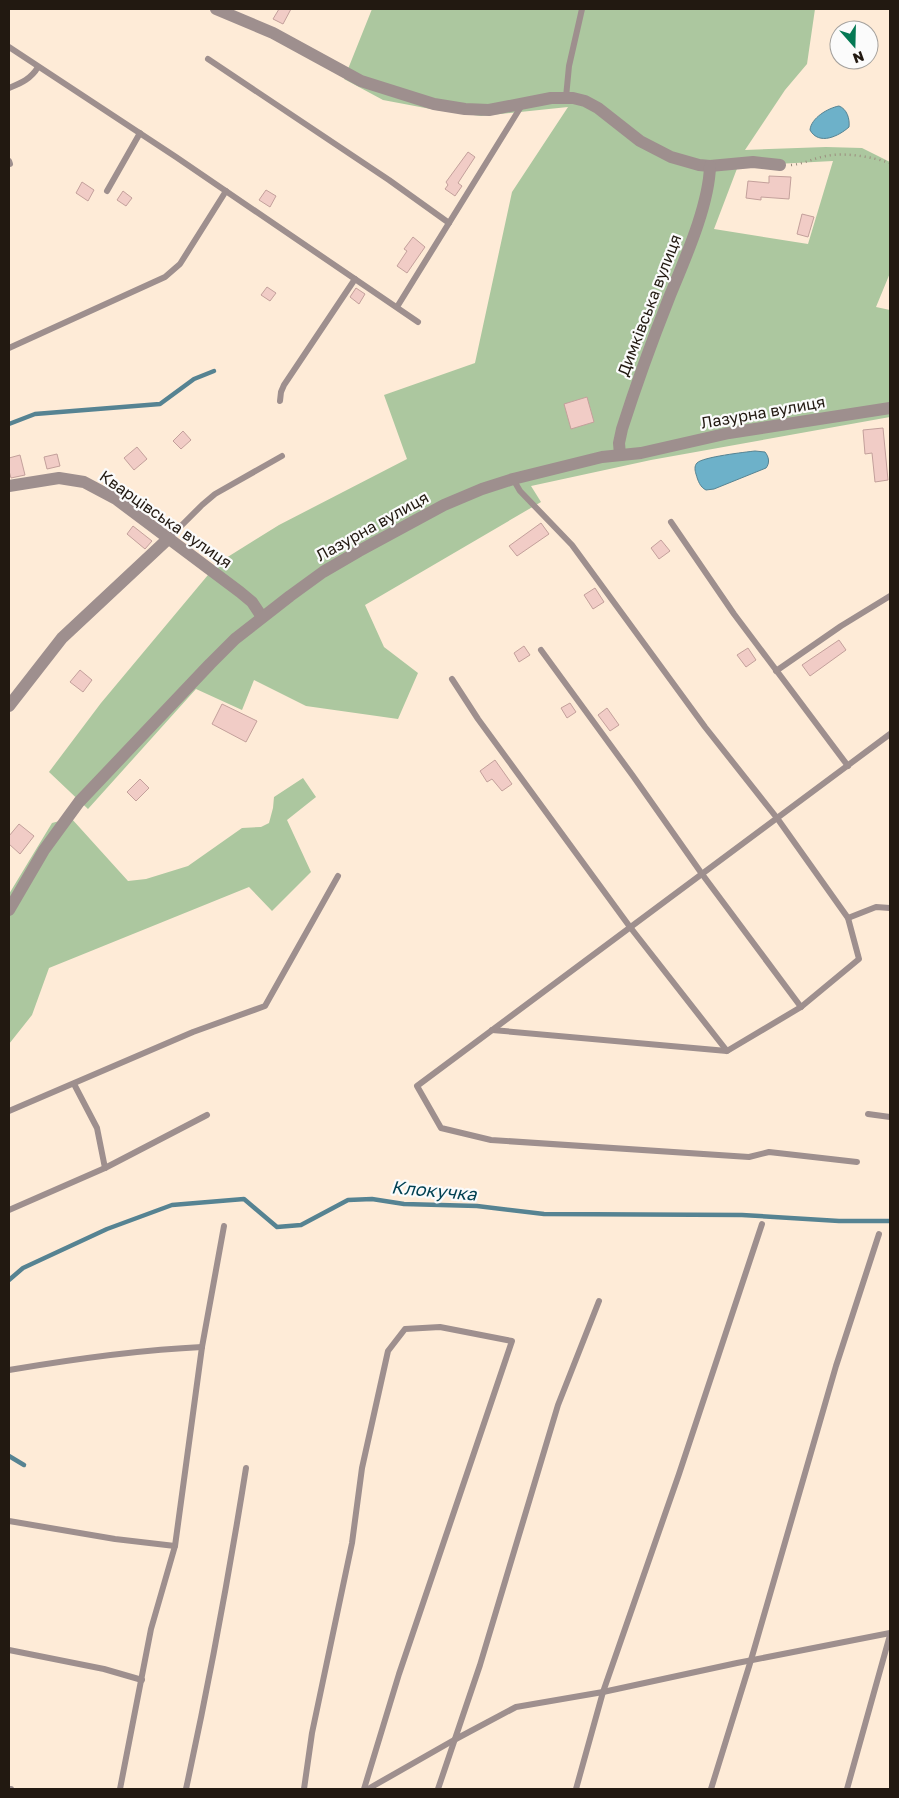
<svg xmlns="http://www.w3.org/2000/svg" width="899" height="1798" font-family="'Golos Text',sans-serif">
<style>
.green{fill:#acc79f;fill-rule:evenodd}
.water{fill:#6db1c9;stroke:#568392}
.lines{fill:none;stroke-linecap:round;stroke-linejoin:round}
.stream{stroke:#568392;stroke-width:4.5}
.building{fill:#f1ccc6;stroke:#c3a09b}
.path{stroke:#9b8d7e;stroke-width:2.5;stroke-dasharray:1 4;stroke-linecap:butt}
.lane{stroke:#9e8f8e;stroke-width:6}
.street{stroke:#9e8f8e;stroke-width:12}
.labels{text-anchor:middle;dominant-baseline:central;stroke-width:4.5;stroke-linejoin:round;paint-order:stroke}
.street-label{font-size:16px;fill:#221911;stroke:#fbfbfb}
.water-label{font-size:18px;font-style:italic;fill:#034253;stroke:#fbfbfb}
</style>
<rect width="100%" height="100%" fill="#feebd7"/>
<g class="green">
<path d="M372,9h443l-8,55 -22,26 -40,60 81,-3 36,1 28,14v111l-14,34 14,3v107l-239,43 -120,26 10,16 -176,103 19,42 34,26 -20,46 -92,-13 -52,-26 -12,30 -46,-21 -108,120 -39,-37 52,-69 117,-140 61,-38 128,-66 -23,-64 91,-32 37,-171 56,-85 -87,9 -45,-6 -53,-10 -39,-21zM833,161l-25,83 -94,-15 24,-63z"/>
<polygon points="303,778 316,797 287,820 311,872 272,911 249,887 49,968 32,1015 9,1044 9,894 52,823 71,818 128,881 146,879 188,866 242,828 261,827 269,823 273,808 274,797"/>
</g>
<g class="water">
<path d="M839,106c8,3 11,13 10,21 -10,9 -30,19 -39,3 1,-12 18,-22 29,-24z"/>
<path d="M755,451l10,1c4,5 5,11 1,16l-52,21 -8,1c-6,-3 -8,-9 -10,-16 -1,-3 -2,-8 1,-11 5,-6 49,-11 58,-12z"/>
</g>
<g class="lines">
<g class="stream">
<polyline points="9,424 35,414 160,404 194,379 214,371"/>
<polyline points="9,1280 23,1268 107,1229 172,1205 244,1199 277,1227 301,1225 348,1200 372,1199 404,1204 477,1206 544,1214 742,1215 839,1221 890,1221"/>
<polyline points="9,1456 24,1465"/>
</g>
</g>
<g class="building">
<polygon points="279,9 291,9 283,24 273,19"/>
<polygon points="468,152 475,157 458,183 462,186 455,196 445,189 448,185 446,182"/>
<polygon points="769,176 791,177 789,199 761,197 761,200 746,198 748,181 769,183"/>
<polygon points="82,182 94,190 88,201 76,193"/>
<polygon points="266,190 276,196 270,207 259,200"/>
<polygon points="123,191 132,198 126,206 117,200"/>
<polygon points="802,214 814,217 808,237 797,234"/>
<polygon points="413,237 425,247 407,273 397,266 407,251 404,249"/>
<polygon points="267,287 276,293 270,301 261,295"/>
<polygon points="356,288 365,294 359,304 350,297"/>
<polygon points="587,397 594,422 571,429 564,404"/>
<polygon points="883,428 888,480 875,482 872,453 865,454 863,430"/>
<polygon points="183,431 191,440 181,449 173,441"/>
<polygon points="137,447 147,459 134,470 124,458"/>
<polygon points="57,454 60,466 47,469 44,457"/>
<polygon points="20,455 25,475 11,478 9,471 9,458"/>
<polygon points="541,523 549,534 517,556 509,546"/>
<polygon points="133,526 152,541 145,549 127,534"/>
<polygon points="661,540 670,551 659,559 651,548"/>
<polygon points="595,588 604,602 593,609 584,595"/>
<polygon points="839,640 846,650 810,676 802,665"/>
<polygon points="524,646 530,655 519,662 514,653"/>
<polygon points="748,648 756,660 746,667 737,655"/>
<polygon points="80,670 92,680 83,692 70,682"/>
<polygon points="570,703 576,712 567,718 561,708"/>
<polygon points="222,704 257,721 246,742 212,724"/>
<polygon points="607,708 619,725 610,731 598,715"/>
<polygon points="495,760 512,784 502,791 492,779 487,782 480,771"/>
<polygon points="140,779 149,788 136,801 127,792"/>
<polygon points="19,824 34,836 20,854 9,844 9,836"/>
</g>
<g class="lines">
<path class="path" d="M791,165c13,-1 23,-7 35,-9 20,-4 46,1 64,7"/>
<g class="lane">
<polyline points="9,47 176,157 418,322"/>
<polyline points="208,59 389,180 449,223"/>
<path d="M9,88c12,-5 22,-9 29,-21"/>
<polyline points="566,97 569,66 582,9"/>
<polyline points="9,161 10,164"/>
<polyline points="107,191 140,133"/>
<polyline points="397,307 522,105"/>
<polyline points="9,348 165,277 180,264 226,191"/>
<polyline points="280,401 281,392 284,385 355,279"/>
<polyline points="671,522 734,614 848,766"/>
<polyline points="169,538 202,505 215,494 282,456"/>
<polyline points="541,650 633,776 702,874 801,1007"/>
<polyline points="776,671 841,626 890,596"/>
<polyline points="452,679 478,719 630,927 727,1051"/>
<polyline points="848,918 876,907 890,908"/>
<polyline points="492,1030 727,1051 801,1007 859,959 848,918 777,818 705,727 572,545 520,491 513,479"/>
<polyline points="74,1084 97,1128 105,1168"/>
<polyline points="9,1111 193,1032 265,1006 338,876"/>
<polyline points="868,1114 890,1117"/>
<polyline points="857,1162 769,1152 749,1157 491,1140 441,1128 417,1086 890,734"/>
<polyline points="9,1210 105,1168 207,1115"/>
<path d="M9,1370c65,-11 127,-20 193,-23"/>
<polyline points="9,1521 115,1539 175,1546"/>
<polyline points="9,1650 104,1669 142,1680"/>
<polyline points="9,1789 11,1789"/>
<polyline points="120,1789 151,1629 175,1546 202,1347 224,1226"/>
<path d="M186,1789c23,-106 43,-214 60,-321"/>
<polyline points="304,1789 312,1733 352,1543 362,1468 388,1351 405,1329 440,1327 512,1341 399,1674 364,1789"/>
<polyline points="368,1789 454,1740 516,1707 603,1692 737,1663 890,1633"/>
<polyline points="438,1789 480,1665 558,1405 599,1301"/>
<polyline points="576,1789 603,1692 679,1474 762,1224"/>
<polyline points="711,1789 751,1660 836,1366 879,1234"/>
<polyline points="847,1789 890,1635"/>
</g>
<g class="street">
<polyline points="216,9 273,33 361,81 434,104 465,109 489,110 551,98 573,98 585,101 598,108 640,141 671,157 699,165 710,166 753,162 780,165"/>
<path d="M620,455l-1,-12 3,-14c14,-44 30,-88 47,-131 15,-37 40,-92 41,-132"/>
<polyline points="9,486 59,478 84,482 116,499 240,592 252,602 262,617"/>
<polyline points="9,706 62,638 169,538"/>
<polyline points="9,910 44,850 79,802 210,664 235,639 290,596 323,572 359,551 444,505 482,489 513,479 602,457 641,453 729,433 890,408"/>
</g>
</g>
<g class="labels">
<g class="street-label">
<text transform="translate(649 305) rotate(-69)">Димківська вулиця</text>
<text transform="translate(763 412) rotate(-10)">Лазурна вулиця</text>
<text transform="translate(166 519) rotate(35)">Кварцівська вулиця</text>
<text transform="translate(372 526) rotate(-29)">Лазурна вулиця</text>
</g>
<g class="water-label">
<text transform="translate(434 1190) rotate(5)">Клокучка</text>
</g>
</g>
<rect width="899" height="1798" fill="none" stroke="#221911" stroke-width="20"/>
<g transform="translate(854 45) rotate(160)"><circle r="24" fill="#fbfbfb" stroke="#a4a19d"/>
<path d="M0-4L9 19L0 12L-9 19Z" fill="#057954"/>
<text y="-8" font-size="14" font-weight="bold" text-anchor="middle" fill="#221911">N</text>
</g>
</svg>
